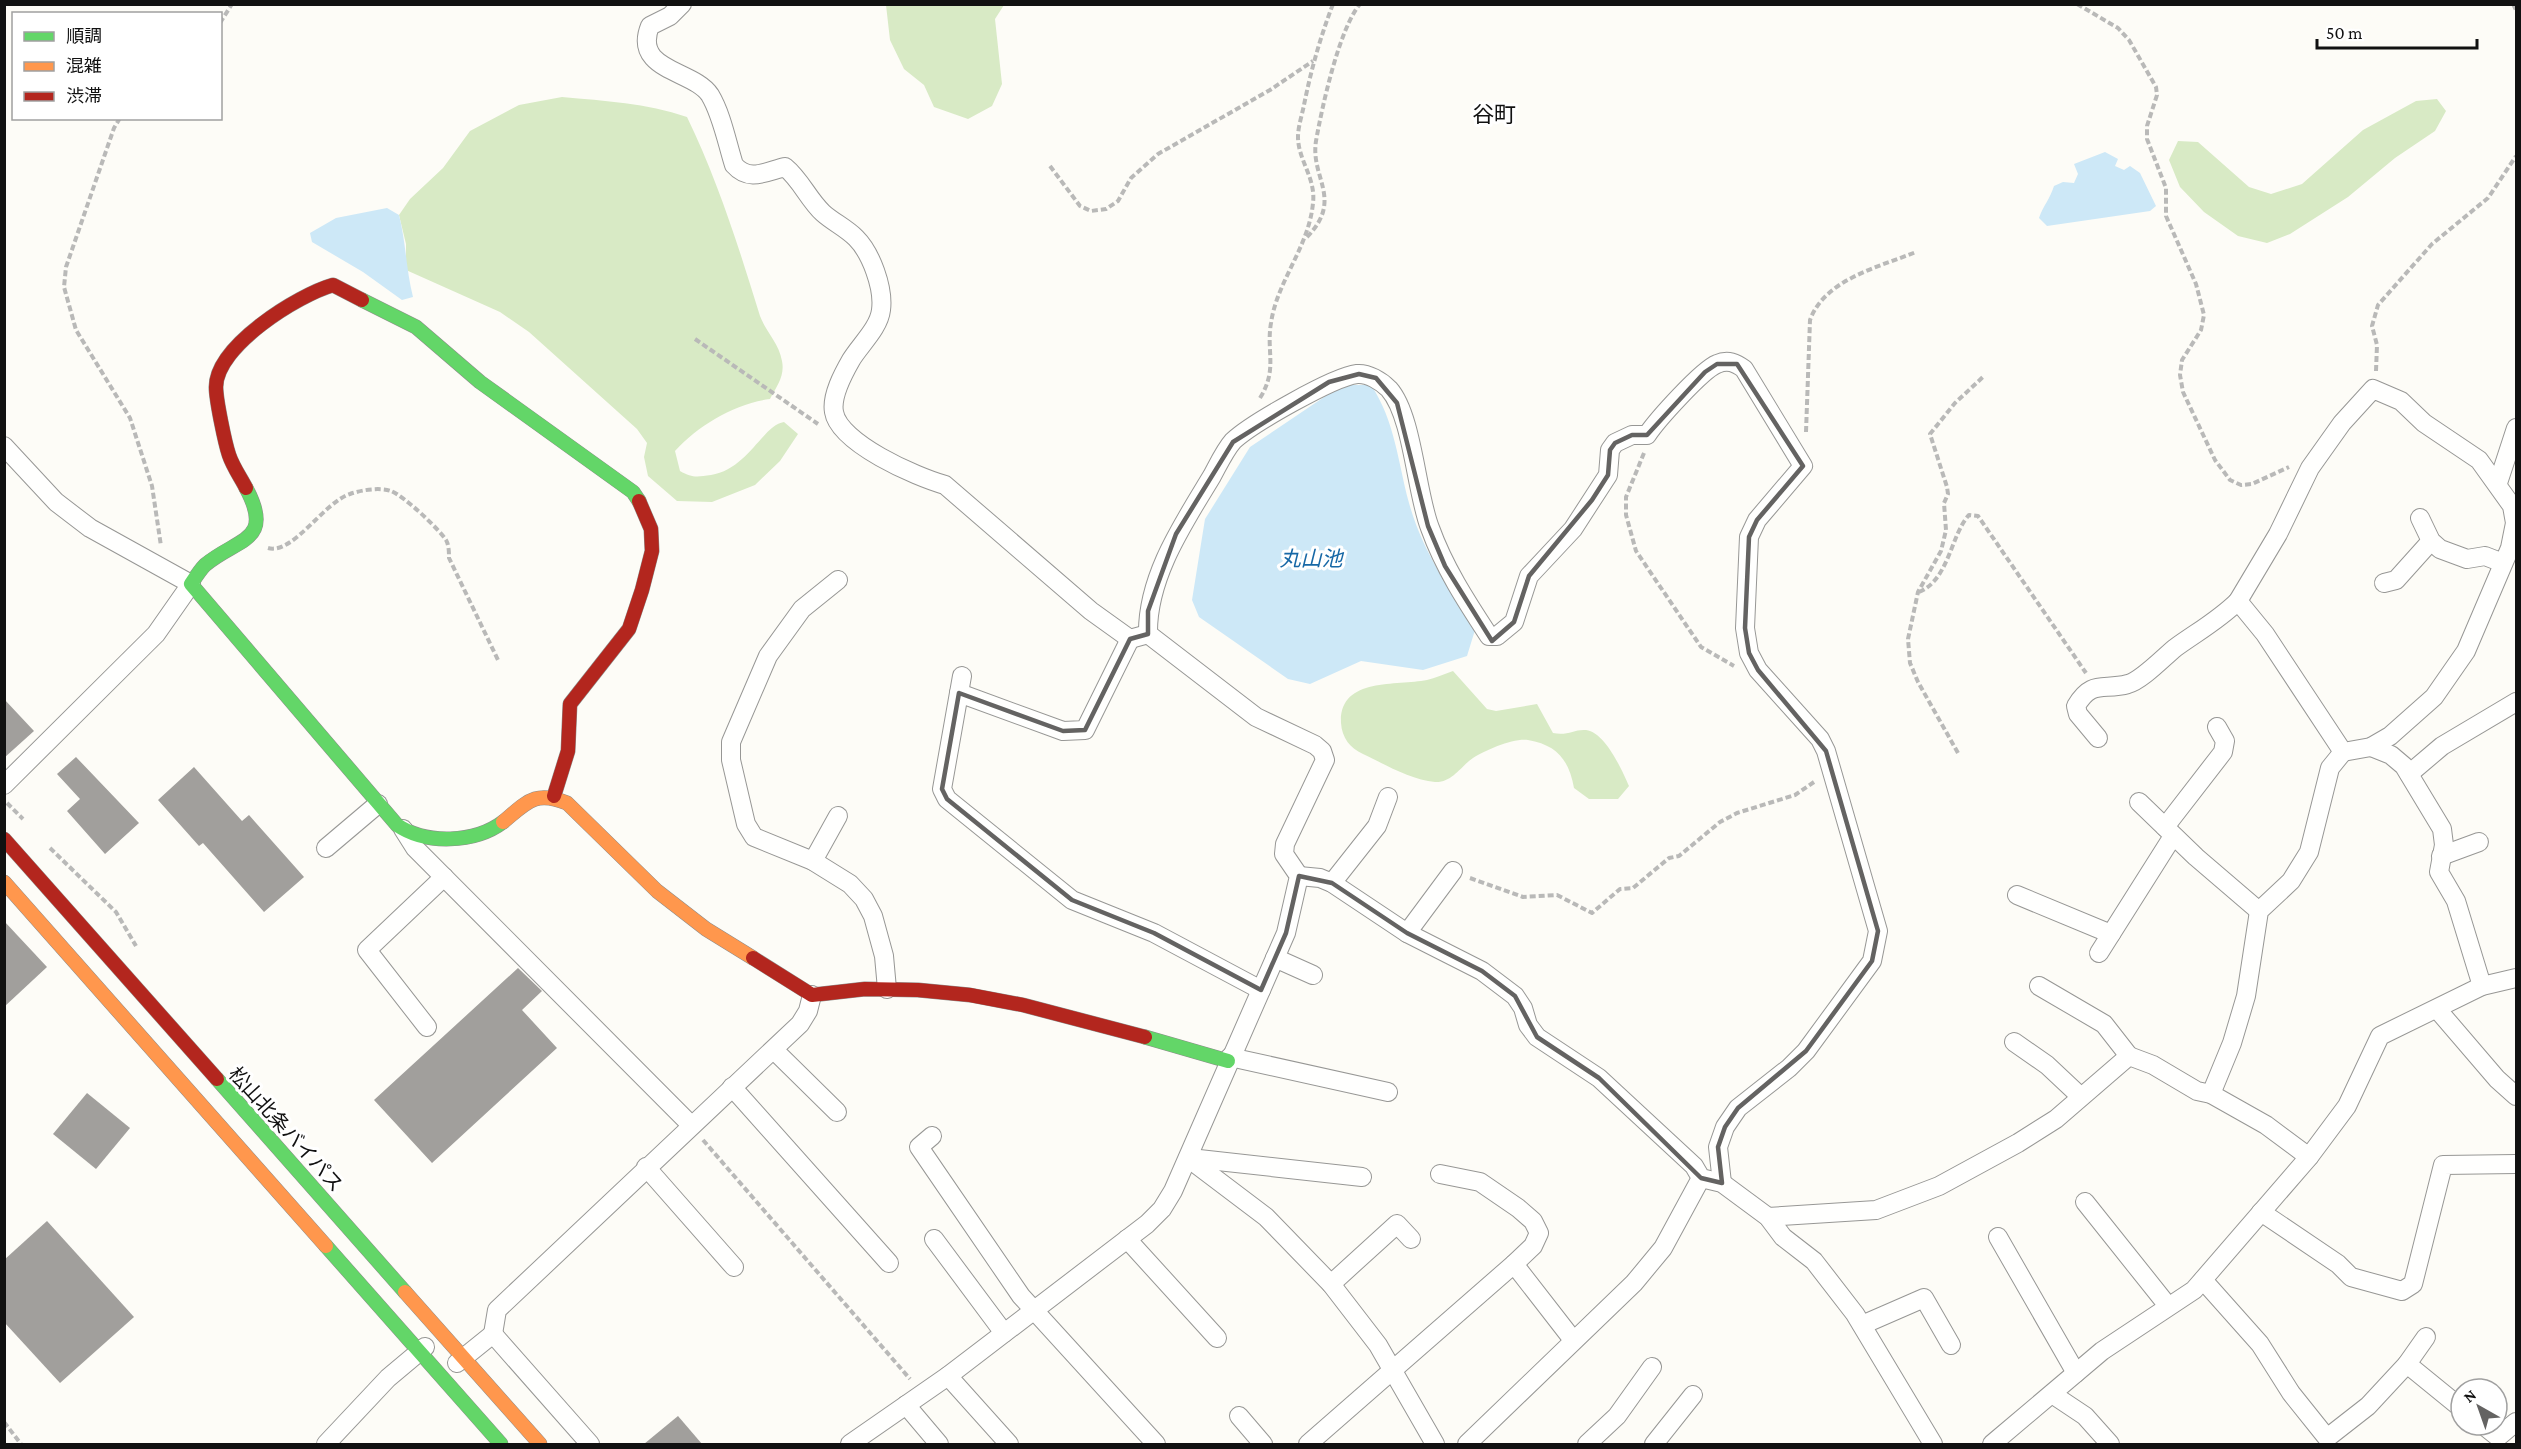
<svg xmlns="http://www.w3.org/2000/svg" width="2521" height="1449" font-family="'Crimson Pro','Noto Sans JP',serif">
<style>
.forest{fill:#d8eac5}
.water{fill:#cde8f7}
.building{fill:#a19f9c}
.lines{fill:none;stroke-linecap:round;stroke-linejoin:round}
.street-casing{stroke:#979795;stroke-width:20}
.fast-casing{stroke:#8e8d8b;stroke-width:15}
.slow-casing{stroke:#8e8d8b;stroke-width:15}
.jam-casing{stroke:#8e8d8b;stroke-width:15}
.path{stroke:#b9b9b8;stroke-width:4;stroke-dasharray:6 3;stroke-linecap:butt}
.street{stroke:#fffffe;stroke-width:18}
.fast{stroke:#63d668;stroke-width:14}
.slow{stroke:#ff974d;stroke-width:14}
.jam{stroke:#b3261e;stroke-width:14}
.marked{fill:none;stroke:#646362;stroke-width:4.5;stroke-linejoin:round}
.labels{text-anchor:middle;dominant-baseline:central;stroke-width:6;stroke-linejoin:round;paint-order:stroke}
.street-label{font-size:20px;fill:#111;stroke:#fff}
.water-label{font-size:21px;font-style:italic;fill:#1768a6;stroke:#fff}
.quarter-label{font-size:22px;fill:#111;stroke:#fff}
</style>
<rect width="100%" height="100%" fill="#fdfcf7"/>
<g class="forest">
<polygon points="886,5 1004,5 995,19 1002,84 992,106 968,119 934,107 924,85 904,69 890,40"/>
<path d="M562,97c43,4 84,6 125,20 31,64 52,131 73,199 6,16 19,27 22,45 3,15 -5,25 -12,38 -36,5 -71,26 -95,52l5,20c12,7 17,6 31,4 37,-6 52,-50 73,-53l14,12 -18,27 -25,24 -43,17 -35,-1 -29,-25 -4,-19 3,-14 -10,-14 -108,-97 -29,-20 -94,-42v-26l-7,-29 11,-16 33,-31 27,-37 49,-26z"/>
<polygon points="2437,99 2446,111 2435,131 2395,158 2348,197 2290,234 2267,243 2238,236 2204,212 2180,187 2169,160 2178,141 2198,142 2249,187 2271,194 2302,184 2363,130 2416,101"/>
<path d="M1453,671l34,38 9,2 41,-7 16,29c15,3 21,-4 33,-3 19,2 36,40 43,56l-11,13h-29l-15,-11c-5,-28 -17,-43 -46,-48 -15,-2 -42,10 -55,18 -12,8 -21,25 -38,24 -24,-2 -51,-18 -72,-28 -13,-6 -21,-16 -22,-31 -2,-46 55,-37 86,-43 8,-2 17,-6 26,-9z"/>
</g>
<g class="water">
<path d="M2105,152l13,7 -3,7 9,4 6,-4 10,7 16,33 -6,5 -103,15 -8,-8c4,-12 11,-19 15,-32l9,-4 11,1 4,-9 -4,-10z"/>
<path d="M387,208l12,7c7,27 7,55 14,82l-11,3 -39,-28 -51,-30 -2,-9 26,-15z"/>
<path d="M1342,385h29c24,36 27,77 38,118 13,47 40,86 66,127l-8,26 -44,14 -62,-9 -51,23 -22,-5 -89,-62 -7,-17 13,-81 45,-72z"/>
</g>
<g class="building">
<polygon points="4,699 34,731 4,758"/>
<polygon points="76,757 139,823 105,854 67,811 80,799 57,774"/>
<polygon points="194,767 242,821 249,815 304,877 264,912 203,843 199,846 158,800"/>
<polygon points="4,921 47,967 4,1007"/>
<polygon points="518,968 542,991 522,1010 557,1048 432,1163 374,1100"/>
<polygon points="87,1093 130,1128 96,1169 53,1134"/>
<polygon points="47,1221 134,1317 60,1383 4,1322 4,1260"/>
<polygon points="678,1416 702,1444 644,1444"/>
</g>
<g class="lines">
<g class="street-casing">
<g id="street">
<path d="M682,4l-12,12 -20,10c-18,45 44,44 60,69 12,20 17,48 24,70 15,17 31,7 51,2 16,13 23,32 38,46 10,9 23,15 33,25 15,15 28,50 25,72 -2,18 -21,35 -30,50 -8,14 -20,36 -17,52 5,31 82,65 111,73l146,126 39,28 18,-5 108,83 59,28 7,6 3,9 -40,84 -1,10 15,22 -13,57 -113,258 -11,18 -15,15 -199,152 -98,68"/>
<polygon points="2373,389 2401,401 2424,423 2479,460 2512,506 2515,523 2510,548 2466,651 2434,697 2390,736 2371,747 2343,752 2265,634 2238,601 2278,534 2310,468 2342,423"/>
<polyline points="4,446 56,502 90,528 191,584 156,634 4,785"/>
<polyline points="2498,483 2516,428"/>
<polyline points="2420,518 2431,541 2440,549 2467,559 2485,556 2503,563"/>
<polyline points="838,580 802,609 768,656 731,742 731,760 746,824 754,837 813,861 850,884 864,899 873,916 884,956 887,989"/>
<polyline points="2384,583 2396,580 2431,541"/>
<path d="M1148,634c-1,-57 35,-110 64,-158 6,-11 13,-26 21,-35 18,-17 100,-64 124,-67 11,-1 24,7 32,15 24,27 27,104 41,139 14,39 36,73 59,108h8l17,-14 15,-46 44,-47 35,-54 2,-25 5,-7 17,-8h15c10,-15 55,-65 70,-71 11,-5 19,-1 27,5l59,97 -46,54 -8,17 -4,91 4,25 9,17 62,69 6,12 52,180 -6,30 -66,90 -17,17 -51,40 -13,19 -7,20 4,36"/>
<polyline points="962,676 942,789 947,799 1072,900 1154,933 1261,990"/>
<polyline points="959,693 1063,731 1085,730 1130,639"/>
<path d="M2098,738l-20,-24 -2,-8c16,-27 27,-15 52,-22 13,-3 36,-27 47,-36 22,-16 44,-28 63,-47"/>
<polyline points="2371,747 2391,755 2404,766 2442,829 2444,845 2439,872 2456,901 2482,986"/>
<polyline points="2409,774 2442,746 2516,702"/>
<polyline points="2139,802 2196,857 2259,911"/>
<polyline points="2165,827 2223,752 2225,741 2217,727"/>
<polyline points="403,829 415,848 691,1125"/>
<polyline points="326,848 378,804"/>
<polyline points="2441,856 2479,842"/>
<polyline points="813,861 838,816"/>
<polyline points="1299,876 1320,878 1332,883 1407,933 1482,971 1515,996 1523,1008 1528,1025 1537,1037 1599,1078 1694,1166 1701,1178 1722,1183 1768,1217 1783,1237 1814,1261 1855,1314 1933,1444"/>
<polyline points="1332,883 1377,826 1388,797"/>
<polyline points="2017,895 2111,934"/>
<polyline points="1407,933 1453,871"/>
<polyline points="2099,953 2173,836"/>
<polyline points="1275,958 1313,975"/>
<polyline points="2039,986 2104,1024 2129,1056"/>
<polyline points="2437,1009 2497,1079 2516,1096"/>
<polyline points="427,1027 367,950 444,877"/>
<polyline points="2014,1042 2047,1065 2080,1096"/>
<polyline points="774,1050 837,1112"/>
<polyline points="1230,1057 1388,1092"/>
<polyline points="732,1087 889,1263"/>
<polyline points="2211,1094 2232,1043 2246,996 2259,911 2291,881 2309,852 2330,768 2343,752"/>
<polyline points="932,1136 919,1147 1021,1296 1156,1444"/>
<polyline points="1188,1158 1266,1217 1331,1284 1378,1345 1435,1444"/>
<polyline points="1190,1158 1362,1177"/>
<polyline points="646,1167 734,1267"/>
<polyline points="1440,1174 1480,1182 1518,1208 1533,1221 1539,1233 1533,1246 1514,1264"/>
<polyline points="2085,1202 2168,1306"/>
<polyline points="2261,1212 2338,1264 2351,1277 2402,1291 2413,1284 2443,1165 2516,1164"/>
<polyline points="1768,1217 1876,1210 1939,1186 2018,1143 2056,1119 2129,1056 2153,1065 2197,1091 2211,1094 2266,1125 2309,1157"/>
<polyline points="1998,1237 2076,1373"/>
<polyline points="934,1239 1004,1333"/>
<polyline points="1127,1239 1217,1338"/>
<polyline points="2203,1280 2260,1344 2291,1393 2327,1438 2368,1406 2407,1364 2461,1408"/>
<polyline points="1331,1284 1397,1224 1411,1239"/>
<polyline points="1862,1325 1924,1298 1951,1345"/>
<polyline points="493,1334 497,1310 800,1024 808,1011 812,995"/>
<polyline points="457,1363 493,1334 590,1444"/>
<polyline points="2407,1364 2426,1337"/>
<polyline points="948,1376 1009,1444"/>
<polyline points="2052,1394 2085,1416 2110,1444"/>
<polyline points="906,1405 939,1444"/>
<polyline points="1239,1416 1263,1444"/>
<polyline points="2483,1425 2498,1437 2516,1422"/>
<polyline points="326,1444 388,1378 425,1347"/>
<polyline points="1308,1444 1514,1264 1573,1340"/>
<polyline points="1467,1444 1634,1283 1663,1248 1701,1178"/>
<polyline points="1587,1444 1617,1416 1652,1367"/>
<polyline points="1654,1444 1693,1395"/>
<polyline points="1992,1444 2102,1351 2194,1290 2309,1157 2347,1106 2380,1036 2482,986 2516,978"/>
</g>
</g>
<g class="fast-casing">
<g id="fast">
<polyline points="362,300 416,327 480,382 633,492 639,501"/>
<path d="M246,488c29,54 -9,50 -41,77 -5,5 -10,13 -14,19l206,241c29,20 78,18 106,-3"/>
<polyline points="1145,1037 1228,1061"/>
<polyline points="217,1079 405,1292"/>
<polyline points="326,1246 501,1444"/>
</g>
</g>
<g class="slow-casing">
<g id="slow">
<path d="M503,822c24,-20 32,-32 64,-19l90,88 49,38 47,29"/>
<polyline points="4,882 326,1246"/>
<polyline points="405,1292 540,1444"/>
</g>
</g>
<g class="jam-casing">
<g id="jam">
<path d="M246,488c-5,-10 -13,-21 -17,-33 -4,-12 -13,-55 -13,-68 0,-41 82,-92 117,-102l29,15"/>
<polyline points="554,796 568,751 570,704 629,629 642,590 652,551 651,529 639,501"/>
<polyline points="4,839 217,1079"/>
<polyline points="753,958 812,995 865,989 918,990 970,995 1023,1005 1145,1037"/>
</g>
</g>
<g class="path">
<polyline points="2077,4 2118,28 2129,40 2156,87 2157,95 2147,126 2147,139 2166,188 2166,216 2196,284 2204,315 2201,330 2182,360 2180,375 2183,392 2215,460 2230,480 2241,485 2252,484 2289,467"/>
<polyline points="2513,4 2516,10"/>
<polyline points="220,23 232,4"/>
<polyline points="120,118 114,128 66,267 64,287 76,330 130,418 152,486 161,546"/>
<polyline points="1050,166 1080,206 1091,211 1106,209 1118,201 1131,178 1158,154 1270,90 1313,61"/>
<path d="M1307,237c37,-38 3,-59 9,-96 6,-34 23,-112 44,-137"/>
<polyline points="695,339 818,424"/>
<polyline points="2376,371 2377,345 2372,326 2378,305 2432,244 2488,198 2516,156"/>
<path d="M1260,398c18,-29 6,-46 11,-75 6,-42 38,-76 42,-120 3,-25 -15,-43 -15,-66 0,-10 4,-22 6,-32 7,-35 16,-67 29,-101"/>
<path d="M1806,432l4,-112c15,-41 69,-53 106,-68"/>
<polyline points="1644,453 1626,497 1626,515 1636,551 1701,647 1734,666"/>
<path d="M268,548c25,7 56,-46 82,-54 11,-4 30,-7 41,-3 13,5 47,37 55,49 3,5 3,13 3,18l49,102"/>
<path d="M1919,592c30,-12 32,-58 50,-77l9,1 108,157"/>
<polyline points="1958,753 1918,682 1910,663 1908,639 1918,592 1941,551 1946,530 1944,503 1948,494 1947,487 1930,434 1955,403 1984,376"/>
<polyline points="7,803 23,819"/>
<polyline points="50,848 116,912 136,946"/>
<polyline points="1470,878 1523,897 1557,895 1592,913 1620,889 1633,888 1669,858 1679,856 1720,822 1737,813 1795,795 1814,782"/>
<polyline points="703,1140 910,1379"/>
<polyline points="4,1422 21,1444"/>
</g>
<use href="#street" class="street"/>
<use href="#fast" class="fast"/>
<use href="#slow" class="slow"/>
<use href="#jam" class="jam"/>
</g>
<path class="marked" d="M1717,364h20l66,102 -46,54 -8,17 -4,91 4,25 9,17 68,81 52,180 -6,30 -66,90 -68,57 -13,19 -7,20 4,36 -21,-5 -102,-100 -62,-41 -22,-41 -33,-25 -75,-38 -75,-50 -33,-7 -13,57 -25,57 -107,-57 -82,-33 -125,-101 -5,-10 17,-96 104,38 22,-1 45,-91 18,-5v-23l28,-77 57,-92 96,-60 30,-8 17,4 21,25 31,123 17,40 47,75 22,-19 15,-46 63,-76 16,-25 2,-25 5,-7 17,-8h15l58,-63z"/>
<g class="labels">
<g class="street-label">
<text transform="translate(286 1129) rotate(48)">松山北条バイパス</text>
</g>
<g class="water-label">
<text x="1311" y="559">丸山池</text>
</g>
<g class="quarter-label">
<text x="1494" y="114">谷町</text>
</g>
</g>
<rect width="2521" height="1449" fill="none" stroke="#111111" stroke-width="12"/>
<rect x="12" y="12" width="210" height="108" fill="#ffffff" stroke="#a0a0a0" stroke-width="1.5"/>
<rect x="24" y="32" width="30" height="9" fill="#63d668" stroke="#a0a0a0" stroke-width="1.5"/>
<text x="66" y="42" font-size="18" fill="#111111">順調</text>
<rect x="24" y="62" width="30" height="9" fill="#ff974d" stroke="#a0a0a0" stroke-width="1.5"/>
<text x="66" y="72" font-size="18" fill="#111111">混雑</text>
<rect x="24" y="92" width="30" height="9" fill="#b3261e" stroke="#a0a0a0" stroke-width="1.5"/>
<text x="66" y="102" font-size="18" fill="#111111">渋滞</text>
<g transform="translate(2479 1407) rotate(320)"><circle r="28" fill="#ffffff" stroke="#a0a0a0" stroke-width="1.5"/>
<path d="M0-4.5L10 22L0 15L-10 22Z" fill="#646362"/>
<text y="-9" font-size="16" font-weight="bold" text-anchor="middle" fill="#111111">N</text>
</g>
<path d="M2317 39v9h160v-9" fill="none" stroke="#111111" stroke-width="3"/>
<text x="2326" y="39" font-size="18" fill="#111111" stroke="#ffffff" stroke-width="4.5" paint-order="stroke">50 m</text>
</svg>
